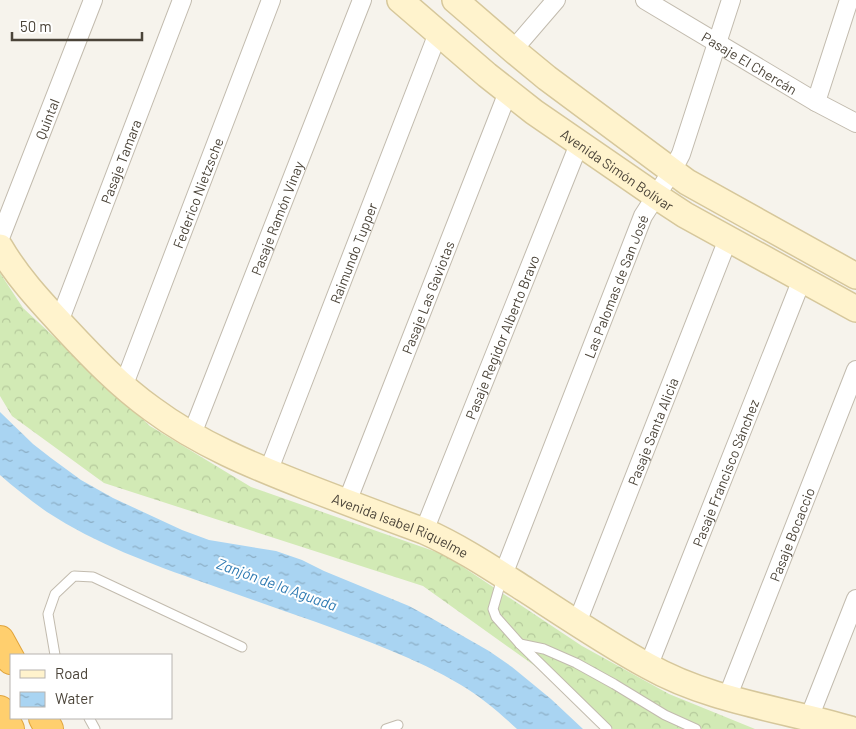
<svg xmlns="http://www.w3.org/2000/svg" width="856" height="729" font-family="Barlow,sans-serif">
<style>
.forest{fill:url(#forest-crowns)}
.water{fill:url(#water-ripples)}
.lines{fill:none;stroke-linecap:round;stroke-linejoin:round}
.lane-casing{stroke:#c2bbae;stroke-width:11}
.street-casing{stroke:#c2bbae;stroke-width:20}
.secondary-casing{stroke:#d6c79b;stroke-width:28}
.highway-casing{stroke:#e0a43c;stroke-width:30}
.lane{stroke:#fff;stroke-width:9}
.street{stroke:#fff;stroke-width:18}
.secondary{stroke:#fff3cd;stroke-width:25}
.highway{stroke:#ffcf6e;stroke-width:28}
.labels{text-anchor:middle;dominant-baseline:central;stroke-width:4;stroke-linejoin:round;paint-order:stroke}
.street-label{font-size:14px;fill:#4b4439;stroke:#fff}
.water-label{font-size:15px;font-style:italic;fill:#2e7ab2;stroke:#fff}
</style>
<defs>
<pattern id="forest-crowns" width="20" height="18" patternUnits="userSpaceOnUse" patternTransform="scale(1.25)"><rect width="20" height="18" fill="#d2eab5"/><path d="M2 6a3 3 0 1 1 6 0M12 15a3 3 0 1 1 6 0" fill="none" stroke="#b6ca9c"/></pattern>
<pattern id="water-ripples" width="26" height="14" patternUnits="userSpaceOnUse" patternTransform="scale(1.25)"><rect width="26" height="14" fill="#a9d4f2"/><path d="M2 4q2-2 4 0t4 0M15 11q2-2 4 0t4 0" fill="none" stroke="#8caec5"/></pattern>
</defs>
<rect width="100%" height="100%" fill="#f6f3ec"/>
<polygon class="forest" points="0,273 23,308 150,426 251,487 445,555 582,646 669,694 755,729 613,729 556,681 423,586 104,483 12,416 0,396"/>
<path class="water" d="M0,412l33,32 18,14 30,22 32,18 69,32 27,10 67,11 26,9 22,11 85,35 24,13 56,32 23,16 39,32 32,30h-66c-17,-16 -36,-32 -56,-44 -45,-27 -96,-45 -145,-63 -37,-13 -74,-26 -111,-39 -54,-19 -109,-39 -158,-71 -16,-11 -32,-24 -47,-37z"/>
<g class="lines">
<g class="lane-casing">
<g id="lane">
<polyline points="502,578 493,609 496,617 520,644 607,729"/>
<polyline points="520,644 544,649 576,663 614,684 665,715 696,729"/>
<polyline points="55,655 48,614 55,594 74,576 93,577 242,647"/>
<polyline points="89,718 95,729"/>
<polyline points="386,729 398,725"/>
</g>
</g>
<g class="street-casing">
<g id="street">
<path id="s1" d="M645,0l171,102 40,21"/>
<polyline points="513,50 556,0"/>
<polyline points="816,102 849,0"/>
<path id="s2" d="M0,238l93,-238"/>
<path id="s3" d="M59,322l123,-322"/>
<path id="s4" d="M123,387l148,-387"/>
<path id="s5" d="M192,434l170,-434"/>
<path id="s6" d="M268,472l170,-439"/>
<path id="s7" d="M347,502l161,-410"/>
<path id="s8" d="M424,531l155,-387"/>
<path id="s9" d="M503,575l140,-359 29,-45 9,-17 50,-154"/>
<path id="s10" d="M577,623l151,-384"/>
<path id="s11" d="M648,667l154,-388"/>
<path id="s12" d="M727,698l129,-328"/>
<polyline points="809,718 856,599"/>
</g>
</g>
<g class="secondary-casing">
<g id="secondary">
<path id="s13" d="M400,0l87,75 47,37 122,84 29,19 171,94"/>
<polyline points="455,0 513,50 547,78 687,182 856,276"/>
<path id="s14" d="M0,247c18,31 42,56 66,82 27,29 54,57 86,80 47,35 101,57 155,78 39,15 78,30 117,44 36,16 69,38 102,59 40,26 80,53 122,76 62,35 135,43 202,63"/>
</g>
</g>
<g class="highway-casing">
<g id="highway">
<polyline points="0,640 11,660"/>
<polyline points="0,710 10,729"/>
<polyline points="43,718 49,729"/>
</g>
</g>
<use href="#lane" class="lane"/>
<use href="#street" class="street"/>
<use href="#secondary" class="secondary"/>
<use href="#highway" class="highway"/>
</g>
<g class="labels">
<g class="street-label">
<text stroke="none"><textPath href="#s1" startOffset="122">Pasaje El Chercán</textPath></text>
<text stroke="none"><textPath href="#s2" startOffset="128">Quintal</textPath></text>
<text stroke="none"><textPath href="#s3" startOffset="172">Pasaje Tamara</textPath></text>
<text stroke="none"><textPath href="#s13" startOffset="276">Avenida Simón Bolívar</textPath></text>
<text stroke="none"><textPath href="#s4" startOffset="208">Federico Nietzsche</textPath></text>
<text stroke="none"><textPath href="#s5" startOffset="232">Pasaje Ramón Vinay</textPath></text>
<text stroke="none"><textPath href="#s6" startOffset="235">Raimundo Tupper</textPath></text>
<text stroke="none"><textPath href="#s9" startOffset="310">Las Palomas de San José</textPath></text>
<text stroke="none"><textPath href="#s7" startOffset="220">Pasaje Las Gaviotas</textPath></text>
<text stroke="none"><textPath href="#s8" startOffset="209">Pasaje Regidor Alberto Bravo</textPath></text>
<text stroke="none"><textPath href="#s10" startOffset="206">Pasaje Santa Alicia</textPath></text>
<text stroke="none"><textPath href="#s11" startOffset="209">Pasaje Francisco Sánchez</textPath></text>
<text stroke="none"><textPath href="#s14" startOffset="498">Avenida Isabel Riquelme</textPath></text>
<text stroke="none"><textPath href="#s12" startOffset="176">Pasaje Bocaccio</textPath></text>
</g>
<g class="water-label">
<text transform="translate(277 584) rotate(20)">Zanjón de la Aguada</text>
</g>
</g>
<rect x="10" y="654" width="162" height="65" fill="#ffffff" stroke="#b7b4b0"/>
<rect x="20" y="670" width="25" height="8" fill="#fff3cd" stroke="#b7b4b0"/>
<text x="55" y="679" font-size="15" fill="#4b4439">Road</text>
<rect x="20" y="692" width="25" height="15" fill="url(#water-ripples)" stroke="#b7b4b0"/>
<text x="55" y="704" font-size="15" fill="#4b4439">Water</text>
<path d="M12 32v8h130v-8" fill="none" stroke="#4b4439" stroke-width="2.5"/>
<text x="20" y="32" font-size="15" fill="#4b4439" stroke="#ffffff" stroke-width="4" paint-order="stroke">50 m</text>
</svg>
